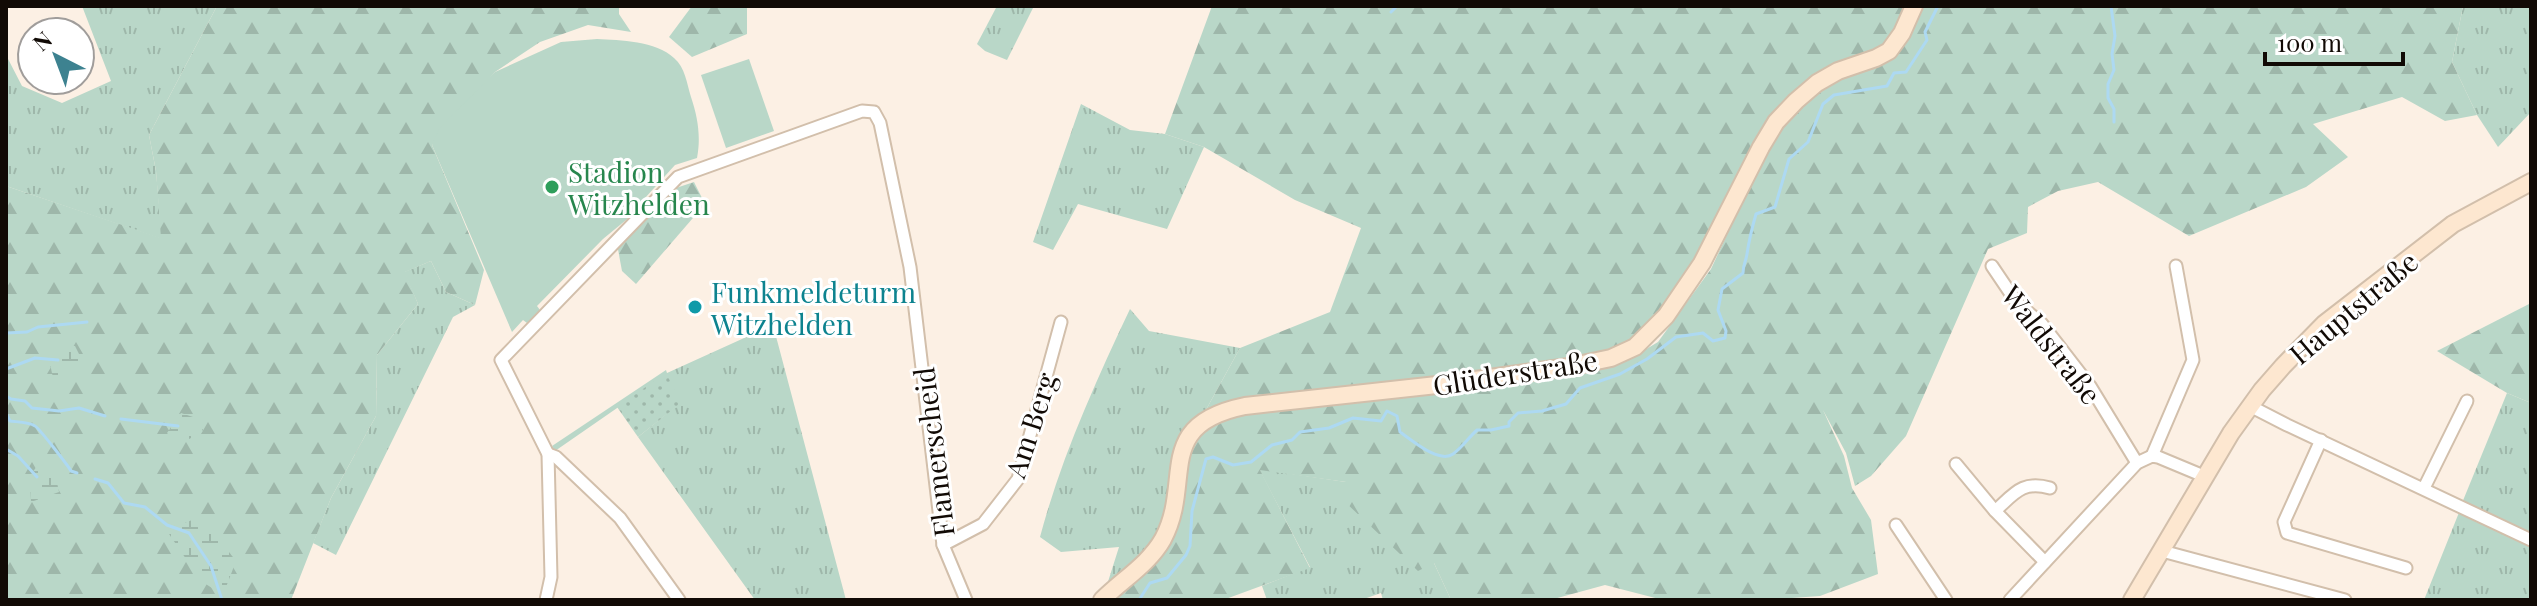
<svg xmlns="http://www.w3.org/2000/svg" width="2537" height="606" font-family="'Playfair Display',serif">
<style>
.grass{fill:url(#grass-tufts)}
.forest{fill:url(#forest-firs)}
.wetland{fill:url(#wetland-marsh)}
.park{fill:url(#park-dots)}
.pitch{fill:#b9d7c8}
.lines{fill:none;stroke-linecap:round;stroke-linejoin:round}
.stream{stroke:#add9f2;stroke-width:3}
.minor-casing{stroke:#d2bfab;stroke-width:15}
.secondary-casing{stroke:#d2bfab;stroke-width:20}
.minor{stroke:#fff;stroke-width:11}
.secondary{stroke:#fde7d0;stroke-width:16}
.leisure-dot{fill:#2e9e5b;stroke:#fff;stroke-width:3}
.culture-dot{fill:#0f9aa8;stroke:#fff;stroke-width:3}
.labels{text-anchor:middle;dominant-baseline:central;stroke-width:6;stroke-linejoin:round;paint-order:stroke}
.leisure-label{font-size:28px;fill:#27864d;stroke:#fff;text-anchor:start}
.culture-label{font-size:28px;fill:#0d838f;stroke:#fff;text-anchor:start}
.street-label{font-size:28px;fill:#110a05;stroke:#fff}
</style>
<defs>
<pattern id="grass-tufts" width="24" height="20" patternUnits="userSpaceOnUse" patternTransform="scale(2)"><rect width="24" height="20" fill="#b9d7c8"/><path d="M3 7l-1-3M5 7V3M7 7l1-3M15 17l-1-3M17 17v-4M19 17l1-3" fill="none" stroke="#9eb7aa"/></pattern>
<pattern id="forest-firs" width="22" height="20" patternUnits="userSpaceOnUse" patternTransform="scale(2)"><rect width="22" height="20" fill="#b9d7c8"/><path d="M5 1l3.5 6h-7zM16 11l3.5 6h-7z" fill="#9eb7aa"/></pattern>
<pattern id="wetland-marsh" width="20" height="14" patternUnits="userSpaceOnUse" patternTransform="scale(2)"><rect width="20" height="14" fill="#b9d7c8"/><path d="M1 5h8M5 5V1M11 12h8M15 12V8" fill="none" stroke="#9eb7aa"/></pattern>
<pattern id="park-dots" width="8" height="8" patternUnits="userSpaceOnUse" patternTransform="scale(2)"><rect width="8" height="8" fill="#b9d7c8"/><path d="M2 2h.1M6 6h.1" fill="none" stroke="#9eb7aa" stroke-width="1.8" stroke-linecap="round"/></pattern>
</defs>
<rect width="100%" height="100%" fill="#fcf0e4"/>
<g class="grass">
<polygon points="82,6 217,6 149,135 156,171 162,239 6,186 6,55 22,86 62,103 111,81"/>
<polygon points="997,6 1034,6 1007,60 985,51 977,44"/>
<polygon points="2463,6 2531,6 2531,112 2498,147 2477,115 2452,62"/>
<polygon points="1081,104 1130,130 1165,134 1204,147 1167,229 1078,204 1053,250 1033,242"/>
<polygon points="431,261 446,292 475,305 453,317 336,555 313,543 331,498 376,416 377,355 418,304 404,272"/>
<path d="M1130,309l19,22 91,17 -38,69 -31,72 -12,46 -53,53 13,-41 -58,5 -21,-15c21,-79 55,-154 90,-228z"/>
<polygon points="773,325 846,600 755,600 638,437 680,403 646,388 555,451 552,446 666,370 667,373"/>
<polygon points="2507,393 2531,403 2531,536 2462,503"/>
<polygon points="1259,469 1346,482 1434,563 1451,600 1383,600 1381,593 1361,600 1267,600 1262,586 1310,567"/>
<polygon points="2460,510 2531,544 2531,600 2424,600"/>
</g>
<g class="forest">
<polygon points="217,6 619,6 619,14 631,32 588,25 540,42 495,72 432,145 484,270 475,305 446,292 431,261 405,272 418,304 377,355 376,416 331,498 291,600 6,600 6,186 161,238 156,171 149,135"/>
<polygon points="692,6 747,6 747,34 692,57 669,37"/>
<polygon points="1212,6 1908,6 1891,40 1872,54 1796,91 1678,291 1637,338 1616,350 1580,360 1202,417 1240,348 1330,312 1361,228 1295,200 1204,147 1165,134"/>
<polygon points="1923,6 2463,6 2452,62 2477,115 2445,121 2402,97 2313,124 2348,157 2306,187 2189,236 2098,182 2058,191 2028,207 2027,233 1988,249 1906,436 1871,476 1855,486 1846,453 1823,410 1844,456 1852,488 1871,520 1878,574 1820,596 1763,600 1663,600 1605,585 1550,600 1451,600 1434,563 1418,571 1344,501 1346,482 1260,470 1310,568 1223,600 1122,600 1115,595 1155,559 1195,438 1219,420 1244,412 1590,373 1628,360 1658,342 1711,269 1758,168 1779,132 1798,108 1827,86 1843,77 1880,65 1898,53 1906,43"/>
<polygon points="694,182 705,204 636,284 622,271 617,244 670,190"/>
<polygon points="2531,303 2531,403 2507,393 2437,351"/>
</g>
<g class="wetland">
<polygon points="61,345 75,346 84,364 53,378 49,359"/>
<polygon points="181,413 205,421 202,432 178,445 167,433"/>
<polygon points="39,463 55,473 59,492 31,502 30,476"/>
<polygon points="201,516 236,561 223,595 201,581 167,531"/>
</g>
<polygon class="park" points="666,373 681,403 638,437 617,407"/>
<g class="pitch">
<path d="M597,39c23,1 59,2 77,19 11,9 13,26 17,39 7,21 10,40 6,61l-22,7 -40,44 2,2 -34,28 -66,67 3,4 -13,13 -4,-3 -11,12 -80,-187 7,-16 56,-57 66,-30z"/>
<polygon points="749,59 774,131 726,148 701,75"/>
</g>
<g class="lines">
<g class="stream">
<polyline points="2111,6 2115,36 2112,54 2114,70 2108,84 2108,98 2114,109 2114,122"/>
<polyline points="1391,12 1397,6"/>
<polyline points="6,333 27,332 38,327 87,322"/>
<polyline points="6,369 35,358 58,360"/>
<polyline points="6,396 11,399 25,401 32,408 59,411 79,408 105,416"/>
<path d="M6,413l4,8c7,1 19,1 25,5 4,2 34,41 36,45l6,2"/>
<polyline points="121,419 178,426"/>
<polyline points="6,449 18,456 37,477"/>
<polyline points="95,479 108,483 124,503 145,507 167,525 189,533 211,566 222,600"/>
<path d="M1139,600l11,-17 17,-5 19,-23 4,-9 2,-35 14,-52 7,-2 20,8 18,-3 21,-17 20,-5 8,-8 29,-4 24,-10 28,3 6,-10 10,5 3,16c12,8 39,32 53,22 9,-6 16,-17 24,-24h14l18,-4v-4l9,-9 24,-2 24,-7 14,-16 40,-14 27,-15 29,-22 27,-4 10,8 12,-3 1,-7 -8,-21 4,-21 21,-16c0,-8 3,-12 4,-19 2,-14 5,-26 9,-40l19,-7 14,-48 19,-17 15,-38 11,-9 53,-9 7,-13 12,-1 21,-32 -2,-8 13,-26"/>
</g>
<g class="minor-casing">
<g id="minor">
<polyline points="1992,266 2017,303 2042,324 2090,386 2137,463"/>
<polyline points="2250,406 2287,425 2531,540"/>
<polyline points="2321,440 2284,522 2287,533 2406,568"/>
<polyline points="548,454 556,457 620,518 679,600"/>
<polyline points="2152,456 2193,360 2176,266"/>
<polyline points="1956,464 1995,511"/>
<polyline points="2424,488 2467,401"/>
<polyline points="1896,525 1946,600"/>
<polyline points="943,545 983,524 1018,479 1061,322"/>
<polyline points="2162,551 2345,600"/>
<path d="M2045,562l-50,-51c19,-17 27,-31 55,-23"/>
<polyline points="546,600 551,577 548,454 501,360 678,177 862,111 874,112 880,123 910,267 943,545 966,600"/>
<polyline points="2010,600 2137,463 2152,456 2158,457 2206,477"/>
</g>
</g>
<g class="secondary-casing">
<g id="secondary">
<path d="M1102,600c20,-20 47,-36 61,-61 31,-58 -11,-114 82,-133l201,-22 122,-17 43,-9 24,-11 31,-31 36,-53 59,-116 15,-25 20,-21 21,-18 21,-12 38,-13 13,-7 13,-18 12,-27"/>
<polyline points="2132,600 2231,433 2262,390 2283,366 2324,324 2453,224 2531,182"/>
</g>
</g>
<use href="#minor" class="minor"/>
<use href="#secondary" class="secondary"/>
</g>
<circle class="leisure-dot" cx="552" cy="187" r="8"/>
<circle class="culture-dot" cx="695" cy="307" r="8"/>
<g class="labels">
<g class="leisure-label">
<text x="568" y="171">Stadion<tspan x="568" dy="32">Witzhelden</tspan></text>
</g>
<g class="culture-label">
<text x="711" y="291">Funkmeldeturm<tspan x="711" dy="32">Witzhelden</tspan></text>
</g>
<g class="street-label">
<text transform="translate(2353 307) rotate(-40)">Hauptstraße</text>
<text transform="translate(2052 344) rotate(52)">Waldstraße</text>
<text transform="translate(1515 372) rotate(-9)">Glüderstraße</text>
<text transform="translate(1030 425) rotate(-72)">Am Berg</text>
<text transform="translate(933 452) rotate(-97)">Flamerscheid</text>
</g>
</g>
<rect width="2537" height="606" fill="none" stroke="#110a05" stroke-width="16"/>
<g transform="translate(56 56) rotate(318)"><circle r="38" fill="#ffffff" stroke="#a09d9b" stroke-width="2"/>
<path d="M0-6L14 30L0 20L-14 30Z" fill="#3d8290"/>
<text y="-12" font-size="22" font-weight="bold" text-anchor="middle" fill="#110a05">N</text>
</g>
<path d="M2265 52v12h138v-12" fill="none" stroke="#110a05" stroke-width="4"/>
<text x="2277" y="52" font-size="24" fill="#110a05" stroke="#ffffff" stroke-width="6" paint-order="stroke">100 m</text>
</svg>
